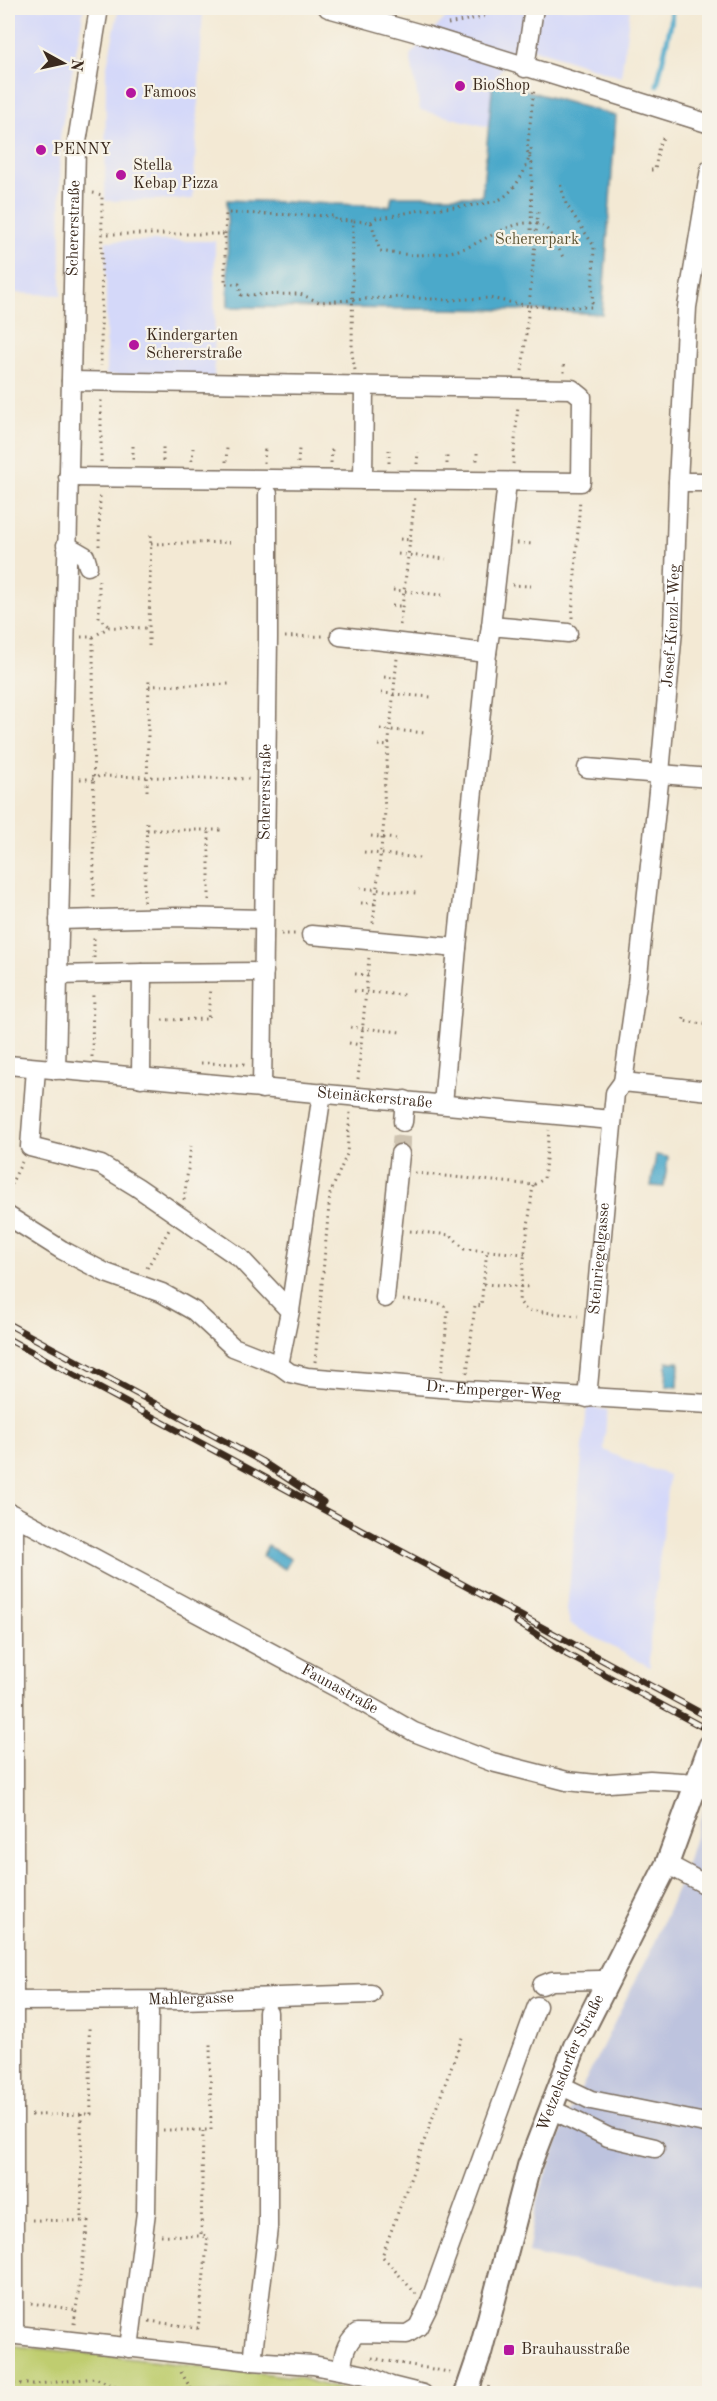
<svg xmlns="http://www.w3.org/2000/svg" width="717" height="2401" font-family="'Old Standard TT',serif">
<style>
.built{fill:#d4d8f9}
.industrial{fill:#bdc3de}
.green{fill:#bfcd6f;stroke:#7d7c46;stroke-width:1.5}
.water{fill:#4ca9ca;stroke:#446a74;stroke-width:1.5}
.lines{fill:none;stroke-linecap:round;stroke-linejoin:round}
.stream{stroke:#4ca9ca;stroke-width:5}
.minor-tunnel{stroke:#cec3b0;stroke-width:18;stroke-dasharray:18 9;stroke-linecap:butt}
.minor-casing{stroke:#7b6d5e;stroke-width:21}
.major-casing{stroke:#7b6d5e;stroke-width:26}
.path{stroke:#7b6d5e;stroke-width:3;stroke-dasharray:1.5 4.5;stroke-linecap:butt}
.minor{stroke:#fff;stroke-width:18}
.major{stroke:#fff;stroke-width:22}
.rail-casing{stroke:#3b2a1e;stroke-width:7}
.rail{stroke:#f7f3e8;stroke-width:4.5;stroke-dasharray:14;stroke-linecap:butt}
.poi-dot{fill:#b5179e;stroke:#f7f3e8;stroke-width:2}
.labels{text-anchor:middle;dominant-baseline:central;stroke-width:4.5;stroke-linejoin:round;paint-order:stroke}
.poi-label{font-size:16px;fill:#3b2a1e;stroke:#f7f3e8;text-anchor:start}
.street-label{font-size:16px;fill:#3b2a1e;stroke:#f7f3e8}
.park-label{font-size:16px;fill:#5c5332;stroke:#f7f3e8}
</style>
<rect width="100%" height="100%" fill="#f7f3e8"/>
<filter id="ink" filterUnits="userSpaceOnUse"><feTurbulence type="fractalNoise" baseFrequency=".0167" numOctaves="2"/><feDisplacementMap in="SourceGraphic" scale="12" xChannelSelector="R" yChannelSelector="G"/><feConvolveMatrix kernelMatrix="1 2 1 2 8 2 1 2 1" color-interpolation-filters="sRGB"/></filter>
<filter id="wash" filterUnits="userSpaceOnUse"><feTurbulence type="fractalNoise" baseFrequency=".008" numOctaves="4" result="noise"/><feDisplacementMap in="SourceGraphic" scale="24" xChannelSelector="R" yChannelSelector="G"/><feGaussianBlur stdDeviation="1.35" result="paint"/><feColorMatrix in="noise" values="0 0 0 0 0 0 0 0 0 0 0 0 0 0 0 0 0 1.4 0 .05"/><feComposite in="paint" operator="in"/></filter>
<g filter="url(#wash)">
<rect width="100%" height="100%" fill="#f3e9d4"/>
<g class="built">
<polygon points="8,8 84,8 60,137 61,295 15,293 14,204 8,203"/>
<polygon points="119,8 203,8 193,199 105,201 106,71"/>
<polygon points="455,8 630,8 621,77 519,44 493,81 489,127 420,110 410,55"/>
<polygon points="106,241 215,241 214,378 106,375"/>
<polygon points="587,1406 607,1410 604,1450 631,1462 669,1475 650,1641 650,1667 570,1624 567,1610"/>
</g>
<polygon class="industrial" points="709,1791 709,2289 528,2253 537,2200 567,2117 649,1954 684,1873"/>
<polygon class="green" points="8,2345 296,2377 352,2393 8,2393"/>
<g class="water">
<polygon points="493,81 616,116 602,314 528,310 228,307 227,200 390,206 392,196 482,196"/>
<polygon points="656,1155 668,1157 664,1187 651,1186"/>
<polygon points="667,1362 679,1362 678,1387 666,1386"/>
<polygon points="268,1546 291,1559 285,1569 262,1556"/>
</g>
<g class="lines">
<g class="stream">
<polyline points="449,10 449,8"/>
<polyline points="657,85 671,23 672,8"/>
</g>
</g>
</g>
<g filter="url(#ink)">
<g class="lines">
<polyline class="minor-tunnel" points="400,1154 403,1122"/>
<g class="minor-casing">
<g id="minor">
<polyline points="328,8 425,35 710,124"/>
<polyline points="525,68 534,8"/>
<polyline points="68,477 581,482 582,397 572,389 71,381"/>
<polyline points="363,480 364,387"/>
<polyline points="678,482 710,482"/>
<polyline points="66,545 85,556 88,566"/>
<polyline points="491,626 507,482"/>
<polyline points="340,636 487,653 491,626 568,633"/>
<polyline points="587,768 710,778"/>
<polyline points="59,920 177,917 264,919"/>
<polyline points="311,935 457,948"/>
<polyline points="142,973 264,972"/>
<polyline points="58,975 142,973 141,1078"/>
<path id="s1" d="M8,1065l604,55"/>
<polyline points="36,1069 30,1147 101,1165 137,1187 240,1258 290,1311 279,1365"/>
<path id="s2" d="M56,1070l20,-922 23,-140"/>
<path id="s3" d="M623,1082l14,-98 23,-211 13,-143 5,-148 9,-175 23,-138"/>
<path id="s4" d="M262,1089l6,-451v-144"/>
<polyline points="443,1104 457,948 487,653"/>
<polyline points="403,1122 405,1100"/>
<path id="s5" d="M8,1216l54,34 44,23 56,20 32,18 39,36 46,18 11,8 17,4 158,13 245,14"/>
<polyline points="385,1298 400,1154"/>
<polyline points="290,1311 322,1093"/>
<path id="s6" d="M587,1398l28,-305 8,-11 87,9"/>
<path id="s7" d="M8,1512l333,178 73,42 78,30 75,19 29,3 54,-4 47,3"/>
<polyline points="14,1515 14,2335"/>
<polyline points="667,1864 710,1887"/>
<polyline points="542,1985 552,1981 600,1980 607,1983"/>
<path id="s8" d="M13,2001l169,-1 189,-6"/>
<polyline points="560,2085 591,2100 710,2124"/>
<polyline points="551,2109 608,2137 655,2148"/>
<polyline points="8,2334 252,2361 313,2365 366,2375 391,2386 423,2394"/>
<polyline points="129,2348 146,2212 149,2012"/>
<polyline points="252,2361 268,2228 268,2012"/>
<path d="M342,2370c1,-15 3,-26 15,-37l50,1 11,-7 10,-20 109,-301"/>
</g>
</g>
<g class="major-casing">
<g id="major">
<path id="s9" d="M466,2394l14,-41 49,-187 46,-120 92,-182 43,-118"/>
</g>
</g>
<g class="path">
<polyline points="448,24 487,16"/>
<polyline points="651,170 655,170 659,145 663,138"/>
<polyline points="93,193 102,195 101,366"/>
<path d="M371,222l5,-4c16,-1 31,-6 46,-8 22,-3 54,-3 74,-9 20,-7 34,-38 36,-57"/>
<polyline points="102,234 225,234 225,284 239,284 241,295 300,294 319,302 399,297 448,300 489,298 529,306 538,212"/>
<polyline points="225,234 226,213 335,216 335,220 353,221"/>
<polyline points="531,236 532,164 527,150 534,89"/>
<polyline points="564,365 564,373"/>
<path d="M355,370l-3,-16 1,-133 18,1 9,29c27,5 55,6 82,-2 22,-6 68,-44 88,-16 6,7 9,17 13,24"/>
<polyline points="522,371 529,306 592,307 594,246 566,204 560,183"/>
<polyline points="133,446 133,460"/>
<polyline points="477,453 477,465"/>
<polyline points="163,461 163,447"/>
<polyline points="192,461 193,448"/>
<polyline points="101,462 101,400"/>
<polyline points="226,462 227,448"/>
<polyline points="264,463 265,448"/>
<polyline points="298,463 299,449"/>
<polyline points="331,463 332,449"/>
<polyline points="389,463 389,450"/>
<polyline points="417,464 418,452"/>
<polyline points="447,464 447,453"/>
<polyline points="513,464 518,405"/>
<polyline points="400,539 410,540"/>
<polyline points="517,543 533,544"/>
<polyline points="151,544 230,542"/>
<polyline points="99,546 100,496"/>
<polyline points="398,554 446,559"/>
<polyline points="99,580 99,618 109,627"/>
<polyline points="512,585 531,586"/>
<polyline points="393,590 442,595"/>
<polyline points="392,606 403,606"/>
<polyline points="572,618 580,499"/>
<polyline points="400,625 415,497"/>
<polyline points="81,637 93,637 109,627 149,628 151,534"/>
<polyline points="93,637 94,901"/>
<polyline points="285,637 324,636"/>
<polyline points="149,646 149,628"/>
<polyline points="384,677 395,678"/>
<polyline points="149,686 229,684"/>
<polyline points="381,693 431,697"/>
<polyline points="380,729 426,733"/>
<polyline points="378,745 389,746"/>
<polyline points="80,779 95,779 99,776 250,779"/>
<polyline points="147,791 149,677"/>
<polyline points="147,830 224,830"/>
<polyline points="371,836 396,839"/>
<polyline points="364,852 420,858"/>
<polyline points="360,888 416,893"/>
<polyline points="209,900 209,830"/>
<polyline points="144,902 147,822"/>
<polyline points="361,903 375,904"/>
<polyline points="373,923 385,812 384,792 397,658"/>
<polyline points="281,934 295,934"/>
<polyline points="94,958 94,935"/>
<polyline points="355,974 368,975"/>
<polyline points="354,991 405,995"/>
<polyline points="684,1018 683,1021 710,1025"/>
<polyline points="162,1020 208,1019 210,989"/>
<polyline points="350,1027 401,1032"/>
<polyline points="349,1043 361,1045"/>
<polyline points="92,1057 93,992"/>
<polyline points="201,1063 245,1064"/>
<polyline points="358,1079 369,957"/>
<polyline points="415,1173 533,1185 544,1179 549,1130"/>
<polyline points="533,1185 519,1301 526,1310 578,1316"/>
<polyline points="8,1190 22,1162"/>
<polyline points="184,1200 191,1146"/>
<polyline points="410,1231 451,1235 464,1249 525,1254"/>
<polyline points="147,1268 169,1230"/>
<polyline points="484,1284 531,1287"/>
<polyline points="403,1300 442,1304 448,1310 442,1371"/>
<polyline points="315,1362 330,1194 347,1154 350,1112"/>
<polyline points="467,1373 475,1305 481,1306 487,1250"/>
<polyline points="31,2115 91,2114 89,2026"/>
<polyline points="163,2130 211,2130 210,2042"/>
<polyline points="32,2220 82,2221 81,2114"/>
<polyline points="161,2235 201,2236 203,2131"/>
<polyline points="416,2294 382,2256 463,2035"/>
<polyline points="31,2303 77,2310"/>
<polyline points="149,2321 198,2328 208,2237 201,2236"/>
<polyline points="74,2324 88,2222 82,2221"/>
<polyline points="372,2358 454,2373"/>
<polyline points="181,2372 194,2394"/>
<polyline points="8,2384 37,2384 95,2378 125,2390 145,2394"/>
<polyline points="488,2387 503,2394"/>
<polyline points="179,2394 188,2392 191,2394"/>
</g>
<use href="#minor" class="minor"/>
<use href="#major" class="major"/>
<g class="rail-casing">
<g id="rail">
<polyline points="8,1324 261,1461 323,1502"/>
<polyline points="8,1339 710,1718"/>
<polyline points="517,1622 568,1655 710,1731"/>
</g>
</g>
<use href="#rail" class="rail"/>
</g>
</g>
<g class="poi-dot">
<circle cx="460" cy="86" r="6"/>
<circle cx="131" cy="93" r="6"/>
<circle cx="41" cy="150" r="6"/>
<circle cx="121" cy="175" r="6"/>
<circle cx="134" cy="345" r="6"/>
<rect x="503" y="2344" width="12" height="12" rx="3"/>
</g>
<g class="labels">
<g class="poi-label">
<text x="472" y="86">BioShop</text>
<text x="143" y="93">Famoos</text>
<text x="53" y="150">PENNY</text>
<text x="133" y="166">Stella<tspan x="133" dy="18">Kebap Pizza</tspan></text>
<text x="146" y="336">Kindergarten<tspan x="146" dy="18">Schererstraße</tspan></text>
<text x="521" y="2350">Brauhausstraße</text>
</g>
<g class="street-label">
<text stroke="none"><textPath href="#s2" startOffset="842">Schererstraße</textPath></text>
<text stroke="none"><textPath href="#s3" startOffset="459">Josef-Kienzl-Weg</textPath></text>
<text stroke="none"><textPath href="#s4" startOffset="297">Schererstraße</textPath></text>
<text stroke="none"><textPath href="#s1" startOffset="368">Steinäckerstraße</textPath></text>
<text stroke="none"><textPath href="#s6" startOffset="140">Steinriegelgasse</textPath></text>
<text stroke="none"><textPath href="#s5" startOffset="530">Dr.-Emperger-Weg</textPath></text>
<text stroke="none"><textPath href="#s7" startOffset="376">Faunastraße</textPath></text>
<text stroke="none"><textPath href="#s8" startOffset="178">Mahlergasse</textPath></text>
<text stroke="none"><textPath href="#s9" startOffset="348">Wetzelsdorfer Straße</textPath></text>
</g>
<g class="park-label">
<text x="537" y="240">Schererpark</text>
</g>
</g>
<rect width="717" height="2401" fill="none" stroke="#f7f3e8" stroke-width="30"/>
<g transform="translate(63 63) rotate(98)" stroke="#f7f3e8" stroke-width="4.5" paint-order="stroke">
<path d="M0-4.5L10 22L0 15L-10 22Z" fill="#3b2a1e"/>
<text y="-9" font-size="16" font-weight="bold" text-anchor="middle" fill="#3b2a1e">N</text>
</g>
</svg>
